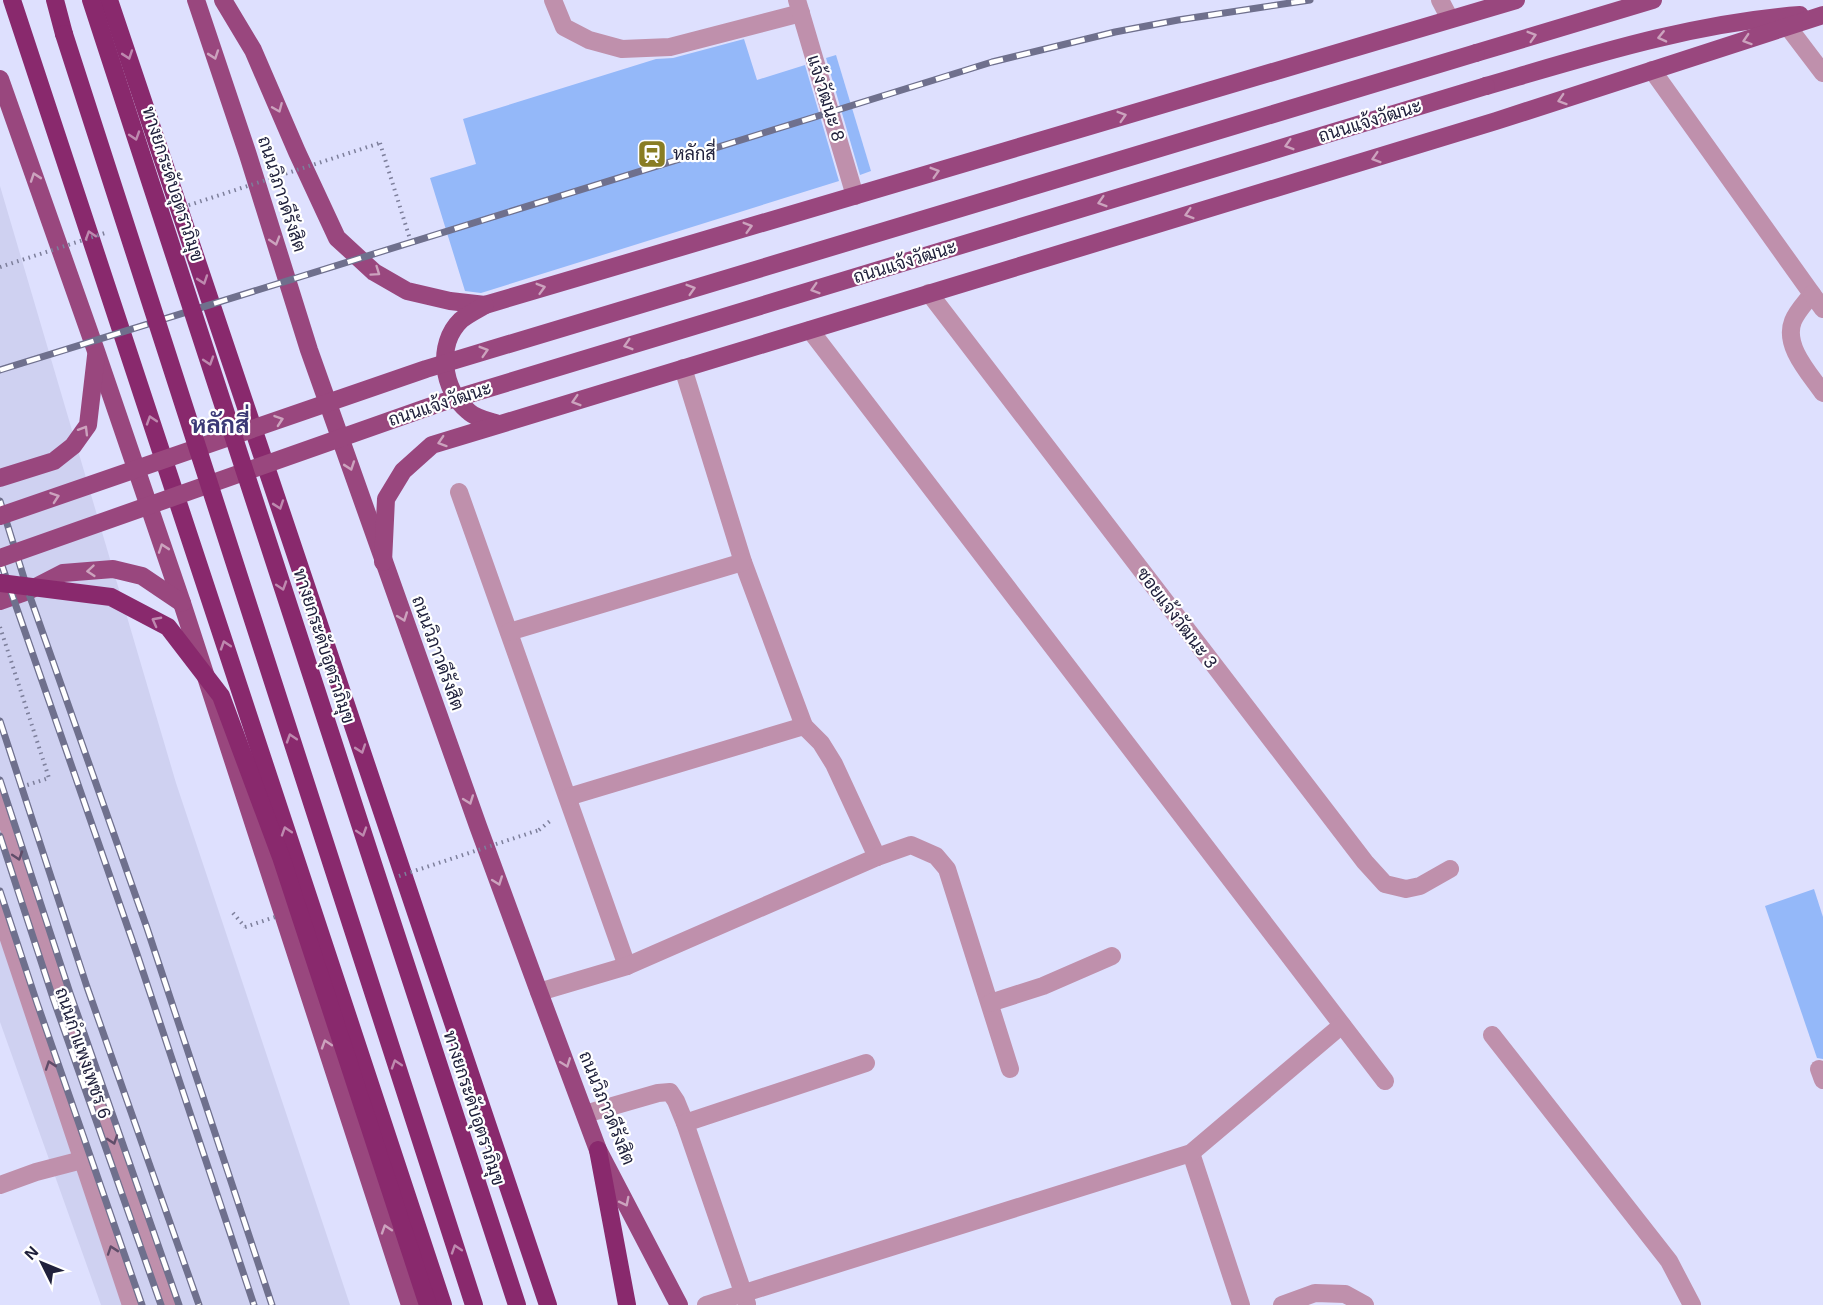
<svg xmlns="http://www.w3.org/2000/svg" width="1823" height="1305" font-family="Arial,Sarabun,sans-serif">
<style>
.built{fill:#cfd1f1}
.building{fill:#94b8f9}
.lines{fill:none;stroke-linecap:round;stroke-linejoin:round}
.path{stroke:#7d7f9b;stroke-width:4;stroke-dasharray:1.5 4.5;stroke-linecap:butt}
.minor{stroke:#bf90ac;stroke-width:18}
.major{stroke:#99477e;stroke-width:18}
.highway{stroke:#89296d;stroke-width:18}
.rail-casing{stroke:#6f708d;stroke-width:7}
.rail{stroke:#fff;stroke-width:4.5;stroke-dasharray:14;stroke-linecap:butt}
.path-bridge{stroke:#7d7f9b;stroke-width:4;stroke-dasharray:1.5 4.5;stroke-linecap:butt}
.major-bridge{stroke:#99477e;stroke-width:18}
.highway-bridge{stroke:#89296d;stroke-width:18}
.oneway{stroke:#cca3be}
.oneway2{stroke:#be89af}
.oneway3{stroke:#604d69}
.labels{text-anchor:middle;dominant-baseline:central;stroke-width:4.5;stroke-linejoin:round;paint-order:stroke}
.street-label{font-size:18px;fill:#20213c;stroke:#fff}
.poi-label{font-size:18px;fill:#20213c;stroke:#fff;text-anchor:start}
.district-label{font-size:24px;font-weight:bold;fill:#3b3976;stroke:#fff}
</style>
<rect width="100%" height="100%" fill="#dee0fe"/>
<polygon class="built" points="0,186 176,783 350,1305 101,1305 0,1022"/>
<g class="building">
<polygon points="744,39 757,80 805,65 839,181 481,293 465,291 430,178 476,164 463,119 656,59 673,58"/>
<polygon points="836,55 871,171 860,175 826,58"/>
<polygon points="1814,889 1823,917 1823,1059 1817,1058 1765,906"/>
</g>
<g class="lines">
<g class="path">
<polyline points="380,143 410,239"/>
<polyline points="0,627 49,778 18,788"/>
<polyline points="539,830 550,821"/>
<polyline points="233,913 245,927"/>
</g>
<g class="minor">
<polyline points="553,0 564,27 589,40 622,49 670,47 801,13"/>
<polyline points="797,0 855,196"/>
<polyline points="1440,0 1450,19"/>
<polyline points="1788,27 1823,73"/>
<path d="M1652,70l160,224c-6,8 -15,17 -19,27 -10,25 17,53 30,72"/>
<polyline points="929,293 1365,862 1385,884 1406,889 1420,886 1450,869"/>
<polyline points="1812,294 1823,309"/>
<polyline points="810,330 1385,1081"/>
<polyline points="683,368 743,562 804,726"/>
<polyline points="459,492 627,966"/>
<polyline points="509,632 743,562"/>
<polyline points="568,797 804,726 821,743 834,764 877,857"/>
<polyline points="0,800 52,964 170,1305"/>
<polyline points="0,912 131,1305"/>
<polyline points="539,992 627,966 877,857 911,845 936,856 947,869 1010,1069"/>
<polyline points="990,1003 1043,986 1112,956"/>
<polyline points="1492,1035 1669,1261 1692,1305"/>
<polyline points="1819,1069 1823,1080"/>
<polyline points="585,1114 658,1093 670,1092 676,1101 685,1123 747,1304"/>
<polyline points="685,1123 866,1063"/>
<polyline points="1191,1153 1241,1305"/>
<polyline points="0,1185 36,1172 82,1160"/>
<polyline points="706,1305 1191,1153 1342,1025"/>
<polyline points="1282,1305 1315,1293 1345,1294 1365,1305"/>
</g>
<g class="major">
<polyline points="196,0 248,155 309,350 478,826 539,992 598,1150 679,1305"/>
<polyline points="223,0 253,50 297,152 337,238 374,272 407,291 450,301 485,305 1516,0"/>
<polyline points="1476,53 1653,0"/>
<polyline points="0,79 96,351 182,603 410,1305"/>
<path d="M1486,86c103,-30 206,-63 314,-71"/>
<path d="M485,305c-8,5 -17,9 -24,15 -25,24 -19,70 7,91 7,7 21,10 30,13"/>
<polyline points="0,478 54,461 73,446 88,425 96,356"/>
<polyline points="383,562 386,499 403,471 432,445 1496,121 1823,15"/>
<polyline points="0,601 28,591 63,573 113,569 142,576 182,603"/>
</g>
<g class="highway">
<polyline points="12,0 443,1305"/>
<polyline points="55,0 64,34"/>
<polyline points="109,0 548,1305"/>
<polyline points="598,1150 627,1305"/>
</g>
<g class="rail-casing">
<g id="rail">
<polyline points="0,370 992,62 1115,32 1178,20 1310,0"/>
<polyline points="0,501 28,591 147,928 272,1305"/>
<polyline points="0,560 137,954 254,1305"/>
<polyline points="0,721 87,987 199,1305"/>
<polyline points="0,780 70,993 179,1305"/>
<polyline points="0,836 53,998 161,1305"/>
<polyline points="0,891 37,1003 142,1305"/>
</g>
</g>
<use href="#rail" class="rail"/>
<g class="path-bridge">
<polyline points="183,207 380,143"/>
<polyline points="0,267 105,233"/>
<polyline points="399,876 539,830"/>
<polyline points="245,927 278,916"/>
</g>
<g class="major-bridge">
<polyline points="0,516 426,369 1476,53"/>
<polyline points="0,558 440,403 1486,86"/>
</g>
<g class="highway-bridge">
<polyline points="91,0 517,1305"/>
<polyline points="64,34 474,1305"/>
<polyline points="0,583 111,597 168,627 221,696 281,857 428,1305"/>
</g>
</g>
<defs><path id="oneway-chevron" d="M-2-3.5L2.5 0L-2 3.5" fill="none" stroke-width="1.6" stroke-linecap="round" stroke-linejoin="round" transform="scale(1.5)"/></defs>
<g class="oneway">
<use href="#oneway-chevron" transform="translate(1532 36) rotate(-17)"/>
<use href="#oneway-chevron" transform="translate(1662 37) rotate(167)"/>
<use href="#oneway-chevron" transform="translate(1747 40) rotate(162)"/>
<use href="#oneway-chevron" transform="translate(214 55) rotate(71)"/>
<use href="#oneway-chevron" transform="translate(1562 100) rotate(162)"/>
<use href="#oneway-chevron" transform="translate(278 108) rotate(67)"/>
<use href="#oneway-chevron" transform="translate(1122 116) rotate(-17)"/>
<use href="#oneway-chevron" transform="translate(1289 145) rotate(163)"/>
<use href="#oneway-chevron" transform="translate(1376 158) rotate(163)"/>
<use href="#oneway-chevron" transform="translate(935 172) rotate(-17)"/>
<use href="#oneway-chevron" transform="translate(35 177) rotate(-109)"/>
<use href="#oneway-chevron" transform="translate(1102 202) rotate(163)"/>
<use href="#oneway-chevron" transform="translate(1189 214) rotate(163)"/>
<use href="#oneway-chevron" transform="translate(748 227) rotate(-16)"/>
<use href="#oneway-chevron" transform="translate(275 241) rotate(73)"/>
<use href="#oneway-chevron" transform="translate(376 272) rotate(35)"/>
<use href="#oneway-chevron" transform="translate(541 288) rotate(-16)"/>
<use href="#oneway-chevron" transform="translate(691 289) rotate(-17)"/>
<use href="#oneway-chevron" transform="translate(815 289) rotate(163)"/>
<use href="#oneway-chevron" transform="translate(628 345) rotate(163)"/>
<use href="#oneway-chevron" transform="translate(484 351) rotate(-17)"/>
<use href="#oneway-chevron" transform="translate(576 401) rotate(163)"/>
<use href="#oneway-chevron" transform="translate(279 420) rotate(-19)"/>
<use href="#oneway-chevron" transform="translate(84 430) rotate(-59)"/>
<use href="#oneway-chevron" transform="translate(442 442) rotate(162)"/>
<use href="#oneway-chevron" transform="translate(350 466) rotate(71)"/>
<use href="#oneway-chevron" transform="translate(55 497) rotate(-19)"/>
<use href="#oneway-chevron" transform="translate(163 548) rotate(-109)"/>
<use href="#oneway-chevron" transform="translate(91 571) rotate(175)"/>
<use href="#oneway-chevron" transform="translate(403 617) rotate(70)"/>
<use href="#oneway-chevron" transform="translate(469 800) rotate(70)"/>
<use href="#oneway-chevron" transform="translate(498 881) rotate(70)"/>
<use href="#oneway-chevron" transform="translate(326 1044) rotate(-108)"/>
<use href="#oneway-chevron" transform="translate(566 1063) rotate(69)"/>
<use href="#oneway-chevron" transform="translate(625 1202) rotate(63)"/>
<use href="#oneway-chevron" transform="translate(386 1229) rotate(-108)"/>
</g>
<g class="oneway2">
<use href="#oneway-chevron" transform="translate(128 55) rotate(71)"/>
<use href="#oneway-chevron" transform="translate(135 136) rotate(72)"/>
<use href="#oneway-chevron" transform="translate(90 235) rotate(-108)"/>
<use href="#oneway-chevron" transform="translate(203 280) rotate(71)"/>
<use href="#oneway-chevron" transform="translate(209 361) rotate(72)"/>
<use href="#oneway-chevron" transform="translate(151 420) rotate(-108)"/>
<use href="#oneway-chevron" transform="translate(279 505) rotate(71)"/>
<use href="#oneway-chevron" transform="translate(282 586) rotate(72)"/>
<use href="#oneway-chevron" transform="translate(156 621) rotate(-152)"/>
<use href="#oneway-chevron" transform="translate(225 645) rotate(-108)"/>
<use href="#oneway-chevron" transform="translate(291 738) rotate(-108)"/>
<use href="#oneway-chevron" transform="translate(361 749) rotate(71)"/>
<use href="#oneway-chevron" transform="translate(286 831) rotate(-108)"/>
<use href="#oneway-chevron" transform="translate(362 832) rotate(72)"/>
<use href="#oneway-chevron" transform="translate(396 1064) rotate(-108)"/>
<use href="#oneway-chevron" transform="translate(456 1249) rotate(-108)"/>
</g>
<g class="oneway3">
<use href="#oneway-chevron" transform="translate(18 856) rotate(72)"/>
<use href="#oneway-chevron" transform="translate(50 1065) rotate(-109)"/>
<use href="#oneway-chevron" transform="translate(113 1140) rotate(71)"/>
<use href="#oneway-chevron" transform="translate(112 1250) rotate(-109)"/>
</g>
<defs>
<g id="station-square" transform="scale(1.5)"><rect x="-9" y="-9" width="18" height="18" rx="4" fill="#897d24" stroke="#fff"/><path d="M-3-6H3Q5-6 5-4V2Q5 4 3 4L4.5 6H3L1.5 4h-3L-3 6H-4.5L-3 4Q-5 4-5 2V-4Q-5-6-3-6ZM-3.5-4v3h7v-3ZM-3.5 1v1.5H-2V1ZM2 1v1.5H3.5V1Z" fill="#fff"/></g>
</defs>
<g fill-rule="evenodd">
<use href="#station-square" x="652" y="154"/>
</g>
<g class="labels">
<g class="street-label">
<text transform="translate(826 98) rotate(73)">แจ้งวัฒนะ 8</text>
<text transform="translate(1370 121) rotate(-17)">ถนนแจ้งวัฒนะ</text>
<text transform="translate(173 184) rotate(72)">ทางยกระดับอุตราภิมุข</text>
<text transform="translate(282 194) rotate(72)">ถนนวิภาวดีรังสิต</text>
<text transform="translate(905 262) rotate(-17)">ถนนแจ้งวัฒนะ</text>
<text transform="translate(440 404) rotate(-18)">ถนนแจ้งวัฒนะ</text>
<text transform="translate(1177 618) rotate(53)">ซอยแจ้งวัฒนะ 3</text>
<text transform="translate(324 646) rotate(72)">ทางยกระดับอุตราภิมุข</text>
<text transform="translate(438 653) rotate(70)">ถนนวิภาวดีรังสิต</text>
<text transform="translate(83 1053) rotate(71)">ถนนกำแพงเพชร 6</text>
<text transform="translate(474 1108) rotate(72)">ทางยกระดับอุตราภิมุข</text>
<text transform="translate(607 1108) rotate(68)">ถนนวิภาวดีรังสิต</text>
</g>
<g class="poi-label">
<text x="673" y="154">หลักสี่</text>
</g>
<g class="district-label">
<text x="220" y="424">หลักสี่</text>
</g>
</g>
<g transform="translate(42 1263) rotate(313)" stroke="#ffffff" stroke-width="4.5" paint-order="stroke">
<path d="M0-4.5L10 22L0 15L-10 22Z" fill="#20213c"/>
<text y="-9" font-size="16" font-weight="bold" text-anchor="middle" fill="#20213c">N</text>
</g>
</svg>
